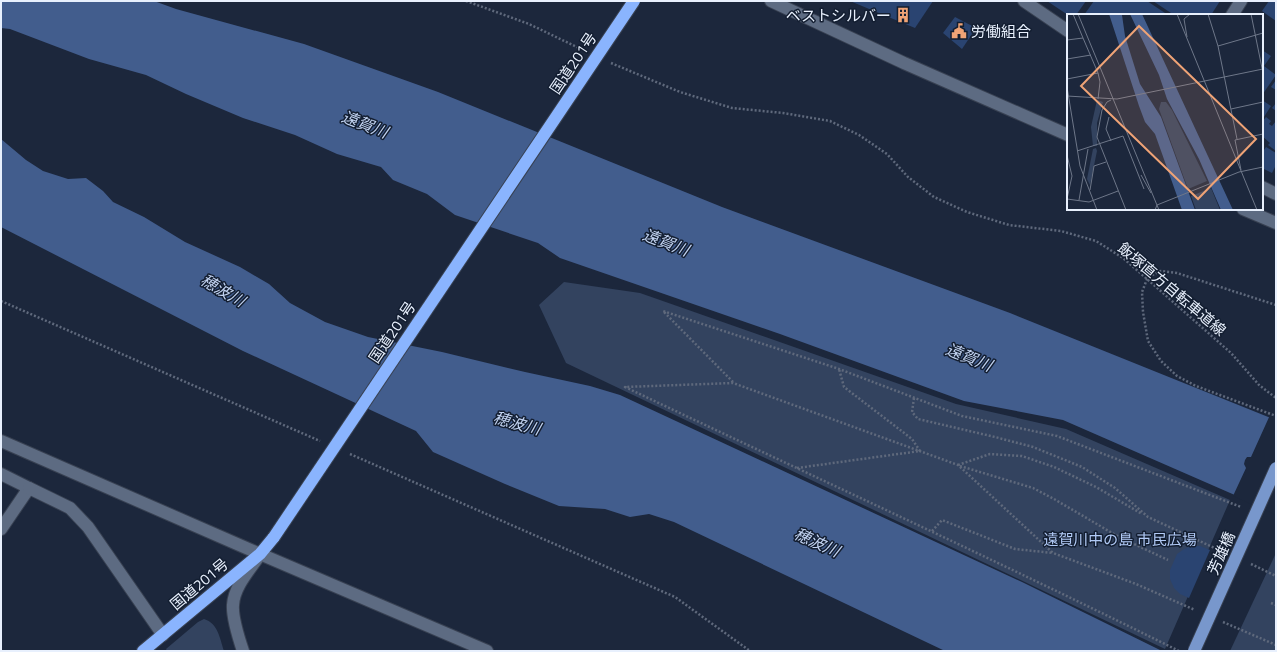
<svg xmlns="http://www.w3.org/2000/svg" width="1277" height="652" font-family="'Titillium Web','Noto Sans JP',sans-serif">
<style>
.green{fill:#33435f}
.water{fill:#425d8d}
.pier{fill:#1c273c}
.building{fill:#2a4471}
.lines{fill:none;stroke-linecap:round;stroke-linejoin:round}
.minor-casing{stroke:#384152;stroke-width:14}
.highway-casing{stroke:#384152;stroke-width:14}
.path{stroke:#5f697c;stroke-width:2.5;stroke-dasharray:2 2;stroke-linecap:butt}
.minor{stroke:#5d6b82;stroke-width:12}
.highway{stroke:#8ab4fe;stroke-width:12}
.major-bridge-casing{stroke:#384152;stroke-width:14;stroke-linecap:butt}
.highway-bridge-casing{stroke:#384152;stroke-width:14;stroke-linecap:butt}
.major-bridge{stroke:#7897cc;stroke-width:12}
.highway-bridge{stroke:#8ab4fe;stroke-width:12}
.labels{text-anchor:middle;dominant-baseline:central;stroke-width:3;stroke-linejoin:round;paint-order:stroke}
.poi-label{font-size:15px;fill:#e8f0fd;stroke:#131e31;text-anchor:end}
.street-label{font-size:15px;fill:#e8f0fd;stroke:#131e31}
.park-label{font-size:15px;fill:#b1caf6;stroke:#131e31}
.water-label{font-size:16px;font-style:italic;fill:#c2d3f1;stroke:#131e31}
.inset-road{fill:none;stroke:#6e7789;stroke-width:1}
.view{fill:#efa376;fill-opacity:0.15;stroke:#efa376;stroke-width:2}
.inset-edge{fill:none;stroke:#e8f0fd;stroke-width:2}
</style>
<rect width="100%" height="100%" fill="#1c273c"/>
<g class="green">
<polygon points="564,282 640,293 956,404 1066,429 1230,500 1165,649 566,363 539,305"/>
<polygon points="1276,553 1276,651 1230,651"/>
<path d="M204,619c14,4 16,20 20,32h-57l-1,-2 32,-27z"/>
</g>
<g class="water">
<polygon points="1,1 154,1 176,9 304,44 438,92 722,207 1010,313 1276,420 1276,513 1063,420 964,401 780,334 560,258 538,243 455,215 427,194 393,180 381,167 337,154 295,135 243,118 186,94 146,75 89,59 10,29 1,28"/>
<polygon points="1,139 26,160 43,171 68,179 86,178 103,191 113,202 144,217 185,242 240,267 269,284 290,303 325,322 368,337 442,352 525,372 590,386 620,395 1022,582 1162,651 945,651 674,522 649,514 630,517 605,509 559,506 505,484 433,452 416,431 243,351 1,227"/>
</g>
<polygon class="pier" points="1270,415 1276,417 1276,515 1233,496 1246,468 1244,464 1245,460 1247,457 1251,457"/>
<g class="building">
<polygon points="850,1 933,1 915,28"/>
<polygon points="1047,1 1086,1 1076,15 1068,15"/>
<polygon points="1094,1 1147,1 1168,15 1084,15"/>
<polygon points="1153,1 1220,1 1211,15 1174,15"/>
<polygon points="1269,1 1276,1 1276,21 1262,11"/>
<polygon points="955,17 976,28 962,49 943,33"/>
<polygon points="1262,50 1271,56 1264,66 1276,75 1262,95"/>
<polygon points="1276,80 1276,90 1271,87"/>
<polygon points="1262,100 1271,106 1262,120"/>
<polygon points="1276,103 1276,111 1272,108"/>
<polygon points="1266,117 1271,121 1269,124 1272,126 1276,121 1276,151 1268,145 1270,143 1262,136 1262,133 1264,130 1262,129 1262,122"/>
<polygon points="1266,147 1276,153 1276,165 1272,173 1262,168 1262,149 1264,150"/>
<polygon points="1191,546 1200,546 1210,550 1189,598 1180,594 1174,588 1170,579 1170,570 1177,554 1184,549"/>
</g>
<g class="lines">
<g class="minor-casing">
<g id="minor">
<polyline points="771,1 904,63 1068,135"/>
<polyline points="1024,1 1068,31"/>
<polyline points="1232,15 1241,1"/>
<polyline points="1262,187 1276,194"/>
<polyline points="1243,209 1276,223"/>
<polyline points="1,441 260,554 487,651"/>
<polyline points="1,474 29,488 1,529"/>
<polyline points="29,488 70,508 88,527 163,635"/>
<path d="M243,651c-4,-12 -11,-33 -10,-46 1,-17 14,-32 24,-46"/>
</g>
</g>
<g class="highway-casing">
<polyline id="highway" points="143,651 260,554 274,537"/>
</g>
<g class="path">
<polyline points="466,1 529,24 581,49"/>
<polyline points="611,63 680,92 732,108 783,113 830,121 859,135 887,154 908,177 934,197 967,212 1009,225 1061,231 1096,241 1123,258 1147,279 1231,353 1259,385 1276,398"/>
<polyline points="1,301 320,441"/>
<polyline points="1276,305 1177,273 1161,271 1154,274 1147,279 1142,292 1143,312 1148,341 1161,361 1177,376 1196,386 1276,416"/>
<polyline points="733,382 663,311 839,369 962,416 1057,436 1241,507"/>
<polyline points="914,398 912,412 918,419 995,437 1033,447 1082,467 1115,488 1148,517 1221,551"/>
<polyline points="350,454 675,597 750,651"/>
<polyline points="958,465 990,454 1022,456 1054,467 1096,487 1142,514"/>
<polyline points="960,466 1033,488 1054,499 1119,537 1168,560"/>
<polyline points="797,468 920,451 912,439 844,387 839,369"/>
<polyline points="932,531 942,520 1015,549 1053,553"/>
<polyline points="1251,564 1276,576"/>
<polyline points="1271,603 1276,605"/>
<polyline points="1223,622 1276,645"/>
<path d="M1179,651c-183,-91 -369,-176 -554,-264l108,-4 225,82 95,88 83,31 59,26"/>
</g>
<use href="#minor" class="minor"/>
<use href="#highway" class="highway"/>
<g class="major-bridge-casing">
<polyline id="major-bridge" points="1194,651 1276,468"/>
</g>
<g class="highway-bridge-casing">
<polyline id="highway-bridge" points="274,537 634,1"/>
</g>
<use href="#major-bridge" class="major-bridge"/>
<use href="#highway-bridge" class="highway-bridge"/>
</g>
<defs>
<g id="building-bare" transform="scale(1.2)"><path d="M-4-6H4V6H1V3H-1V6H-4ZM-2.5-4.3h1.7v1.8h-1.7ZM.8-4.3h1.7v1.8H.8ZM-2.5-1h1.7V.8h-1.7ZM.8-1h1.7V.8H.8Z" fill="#efa376" stroke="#131e31" stroke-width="2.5" paint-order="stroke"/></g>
<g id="civic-bare" transform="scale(1.2)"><path d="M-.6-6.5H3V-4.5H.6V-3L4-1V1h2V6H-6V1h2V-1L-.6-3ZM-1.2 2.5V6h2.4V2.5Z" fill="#efa376" stroke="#131e31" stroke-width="2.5" paint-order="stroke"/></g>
</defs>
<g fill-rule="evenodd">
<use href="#building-bare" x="903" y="15"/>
<use href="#civic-bare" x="959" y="31"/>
</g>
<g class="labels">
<g class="poi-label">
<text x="891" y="15">ベストシルバー</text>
<text x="971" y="31" text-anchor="start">労働組合</text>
</g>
<g class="street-label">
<text transform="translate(573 63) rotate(-56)">国道201号</text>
<text transform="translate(1172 289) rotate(40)">飯塚直方自転車道線</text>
<text transform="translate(392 332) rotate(-56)">国道201号</text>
<text transform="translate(1221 553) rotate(-66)">芳雄橋</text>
<text transform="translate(199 584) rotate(-40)">国道201号</text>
</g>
<g class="park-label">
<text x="1120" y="539">遠賀川中の島 市民広場</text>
</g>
<g class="water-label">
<text transform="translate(365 124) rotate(21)">遠賀川</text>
<text transform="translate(666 242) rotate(21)">遠賀川</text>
<text transform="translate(223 290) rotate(30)">穂波川</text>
<text transform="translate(969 357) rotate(22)">遠賀川</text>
<text transform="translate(517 423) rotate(15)">穂波川</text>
<text transform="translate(817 542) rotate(24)">穂波川</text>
</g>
</g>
<g transform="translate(1067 14)">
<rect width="196" height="196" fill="#1c273c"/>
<path d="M30,86l6,2 -6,21v23h-4l-2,-19zM94,88h5l6,8 35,71 -19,8 -29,-80zM29,134l1,3 -7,34 -3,-6 6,-30zM144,174l9,22h-24l-5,-14z" fill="#33435f"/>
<path d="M42,0l13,1 3,21 15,48 21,33 34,93h-13l-27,-76 -10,-12 -6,-16zM63,0h12l91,196h-12l-22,-51 -32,-60 -8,-24z" fill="#425d8d"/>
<path class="inset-road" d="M6,0l10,24M11,0l81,196M110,0l80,196M141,0l10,32 19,93M184,0l12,59M120,23l-3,-18 6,-5M0,26l16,-2 15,35 -31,6M151,32l45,-13M0,45l24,-4M0,73l13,79 17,44M0,82l50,3 146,-30M31,85l2,-17 -2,-9M44,86l-4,2 -5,8 -5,27 29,73M164,95l32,-7M42,103l-3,12 5,12M10,137l46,-15 21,53M0,141l5,21 -5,23M174,156l-6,-30 28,-6M74,161l10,18M23,176l4,-24 12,-4M0,185l22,3 29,-11M12,186l9,-51M88,196l2,-5 82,-33 24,-5"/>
<path class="view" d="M72,12l117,113 -58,60 -117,-113z"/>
<rect width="196" height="196" class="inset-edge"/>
</g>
<rect width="1277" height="652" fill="none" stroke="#e8f0fd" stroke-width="4"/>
</svg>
